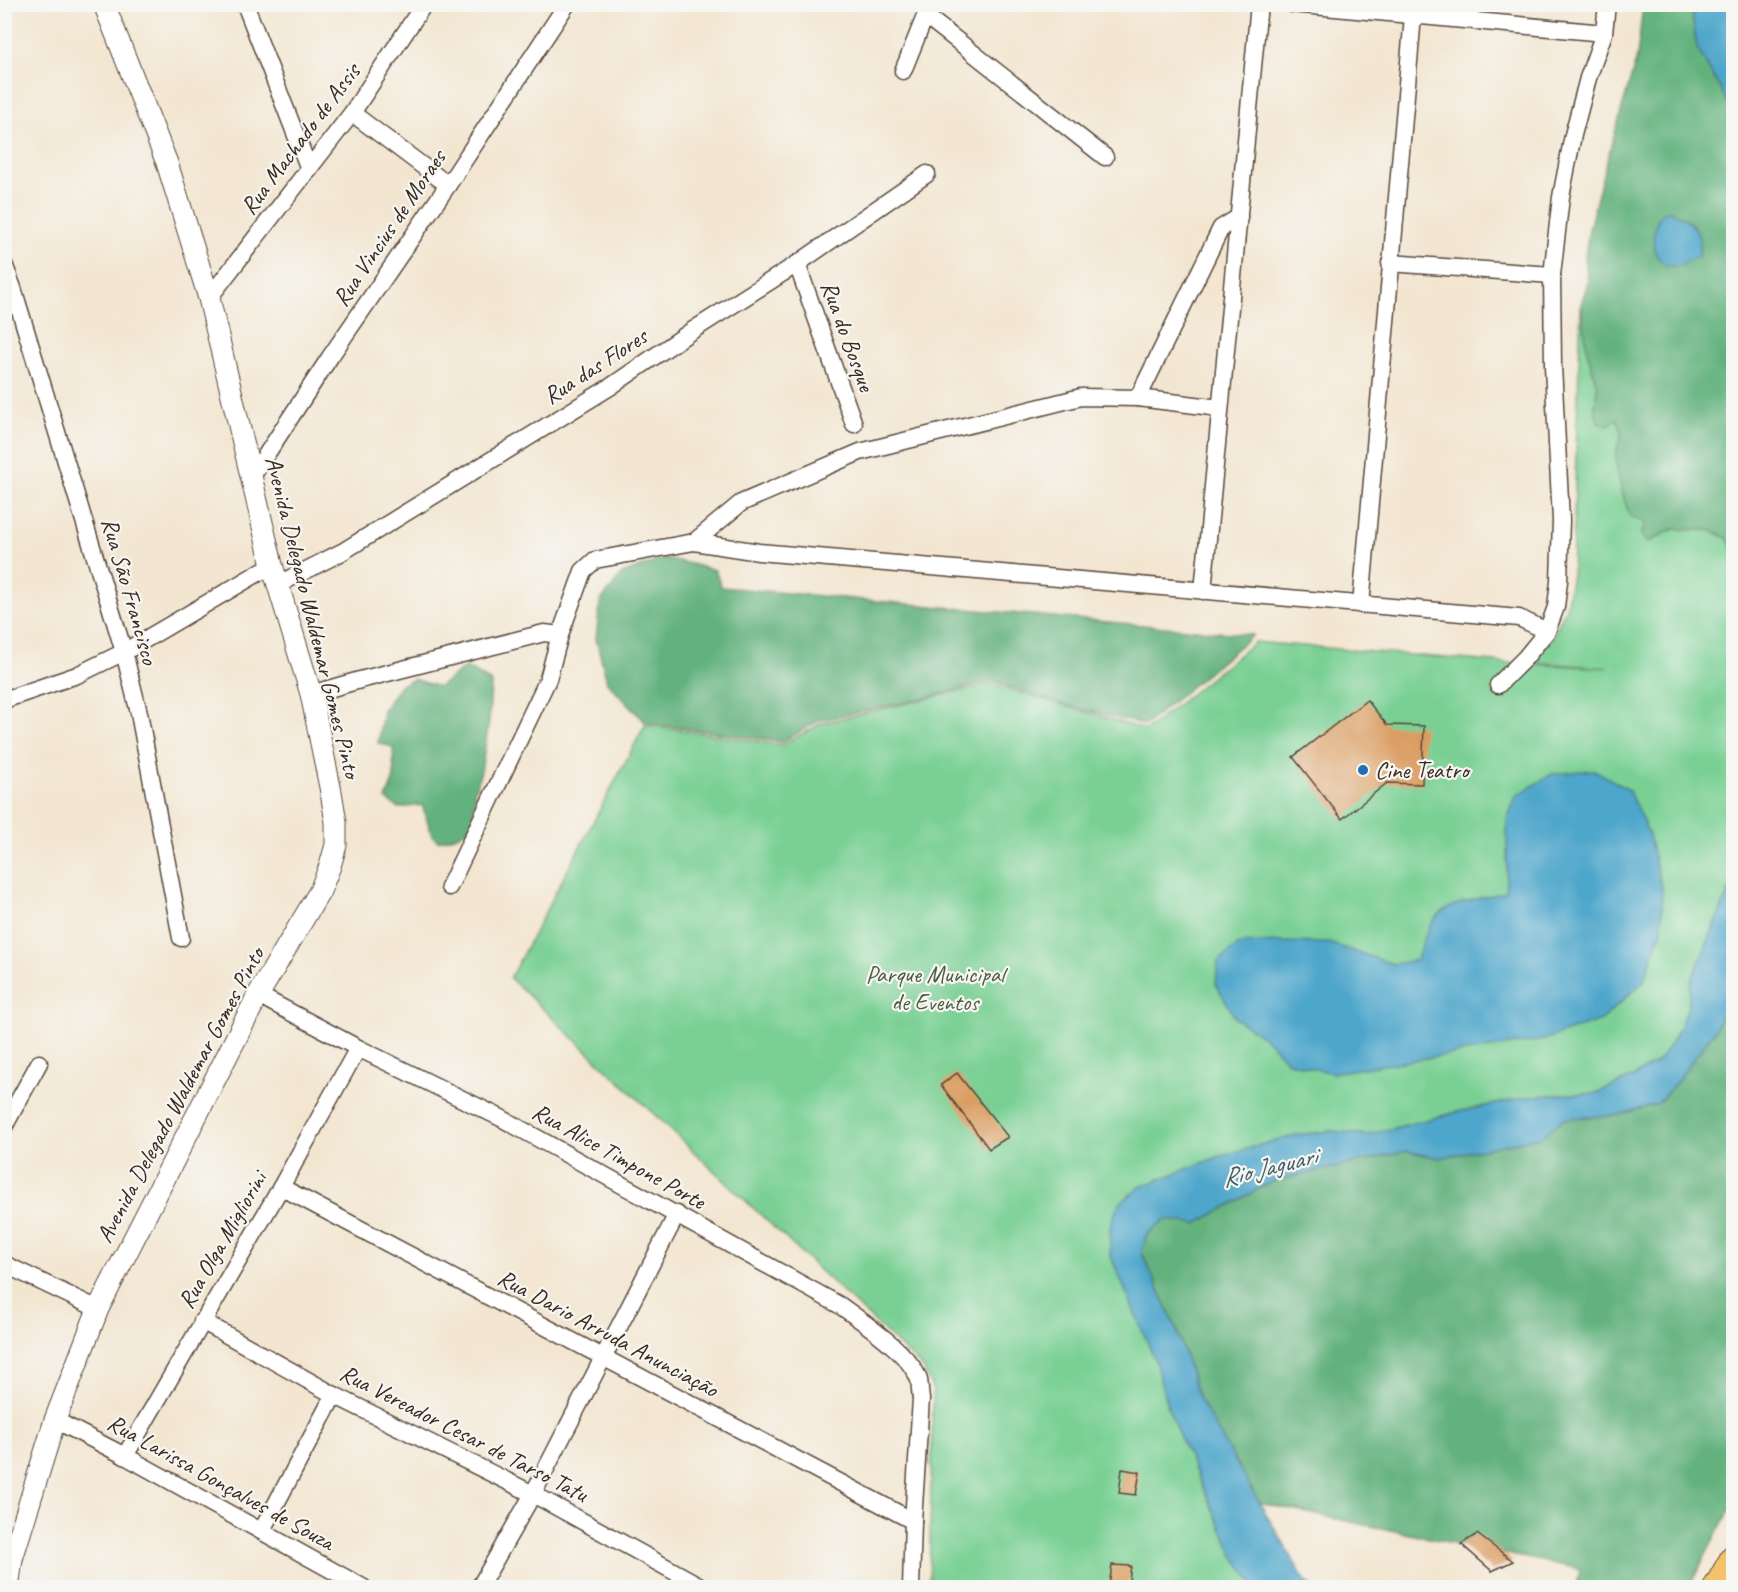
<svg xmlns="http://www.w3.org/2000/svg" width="1738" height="1592" font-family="Caveat,sans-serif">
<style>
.green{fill:#7ad094;stroke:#5a7d59;stroke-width:1.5}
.forest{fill:#63b27e;stroke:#4f6e4e;stroke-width:1.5}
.water{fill:#4da6cb;stroke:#446874;stroke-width:1.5}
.building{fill:#db9d62}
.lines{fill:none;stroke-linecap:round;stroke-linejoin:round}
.minor-casing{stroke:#574639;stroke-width:19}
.tertiary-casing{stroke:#574639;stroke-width:23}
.primary-casing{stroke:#574639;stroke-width:29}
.minor{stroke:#fff;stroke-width:16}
.tertiary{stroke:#fff;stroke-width:21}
.primary{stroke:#f2c36a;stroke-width:27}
.poi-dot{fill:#1f6fb2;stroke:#f6f6f2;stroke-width:2}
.labels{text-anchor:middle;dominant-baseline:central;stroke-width:4.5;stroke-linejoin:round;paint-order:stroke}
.street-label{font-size:24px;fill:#3b2a1e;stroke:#f6f6f2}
.poi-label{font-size:24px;fill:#3b2a1e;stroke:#f6f6f2;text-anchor:start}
.park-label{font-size:24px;fill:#4e5c41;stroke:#f6f6f2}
.water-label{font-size:26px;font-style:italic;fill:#425c63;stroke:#f6f6f2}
</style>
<rect width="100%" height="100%" fill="#f6f6f2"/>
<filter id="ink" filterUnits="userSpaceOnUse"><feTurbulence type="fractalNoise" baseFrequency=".0167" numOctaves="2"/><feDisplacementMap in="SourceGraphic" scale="12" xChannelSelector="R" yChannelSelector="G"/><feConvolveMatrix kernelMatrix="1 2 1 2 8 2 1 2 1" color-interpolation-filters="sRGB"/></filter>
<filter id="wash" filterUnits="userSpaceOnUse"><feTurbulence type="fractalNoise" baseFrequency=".008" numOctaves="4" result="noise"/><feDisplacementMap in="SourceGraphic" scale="24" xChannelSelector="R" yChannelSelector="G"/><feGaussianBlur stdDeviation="1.35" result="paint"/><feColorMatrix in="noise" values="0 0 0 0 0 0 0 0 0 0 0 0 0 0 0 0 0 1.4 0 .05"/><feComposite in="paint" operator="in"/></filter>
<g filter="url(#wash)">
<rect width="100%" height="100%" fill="#f3e6d1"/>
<path class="green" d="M1581,304l6,46 10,36 -2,24 22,8c9,19 1,20 -1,37 -1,13 9,49 14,61l16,6 2,20 25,-13 38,1 16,8 6,12v337l-4,3 -38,92 -3,25 -13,30 -16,24 -28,17 -34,15 -63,3 -77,16 -90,23 -35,-4 -36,4 -78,22 -78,30 -22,18 -8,49 45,106 11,42 10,26 57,126 22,33h-326l4,-197 -10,-22 -413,-390 135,-253 137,20 40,-22 169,-39 155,46 109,-88 252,21 101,5 -75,-6 19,-24 14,-30 6,-33z"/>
<g class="forest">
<path d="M1643,5h48l6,43 36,63v439l-6,-12 -16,-8 -38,-1 -26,14 -6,-8 5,-13 -16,-6c-5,-12 -15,-48 -14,-61 2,-17 10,-17 1,-36l-10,7 -9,-4 -3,-12 2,-24 -10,-36 -6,-46 7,-21 -3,-27 4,-27 14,-55 34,-117z"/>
<polygon points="665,558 715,570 721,587 1253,635 1145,725 1061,704 992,681 921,699 820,720 782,742 646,723 607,682 596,639 600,602 622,574"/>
<polygon points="466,667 491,682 489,722 481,771 474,793 475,797 471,826 461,834 438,841 432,835 422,805 398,808 386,799 394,778 393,747 378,743 383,710 400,685 414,679 439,687"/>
<polygon points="1733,990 1733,1506 1724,1520 1689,1587 1577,1587 1580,1569 1259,1503 1199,1399 1176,1327 1142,1253 1146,1236 1166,1219 1196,1224 1271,1182 1407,1151 1439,1158 1541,1137 1563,1119 1618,1115 1657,1104 1679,1079 1716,1028"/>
</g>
<g class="water">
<polygon points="1691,5 1733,5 1733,111 1697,48"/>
<path d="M1671,211c20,10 34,20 27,45l-22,11c-4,-1 -11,-2 -14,-5 -14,-10 -8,-38 0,-50z"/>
<path d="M1594,770l34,19 20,43 14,58v41l-19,51 -42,38 -58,20 -211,33 -44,-11 -24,-25 -29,-19 -19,-34 2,-23 22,-17 39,-2 50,1 64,21 24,-4c4,-13 8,-28 16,-39 14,-20 50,-23 72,-29l2,-27v-46l9,-23 36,-22z"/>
<polygon points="1733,887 1733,990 1716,1028 1679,1079 1657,1104 1618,1115 1563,1119 1541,1137 1439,1158 1407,1151 1271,1182 1196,1224 1166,1219 1146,1235 1142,1253 1176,1328 1199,1399 1307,1584 1313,1587 1255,1587 1233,1554 1176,1428 1166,1402 1155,1360 1110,1254 1110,1227 1118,1205 1140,1187 1218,1157 1296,1135 1332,1131 1367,1135 1457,1112 1534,1096 1597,1093 1631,1078 1659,1061 1675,1037 1688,1007 1691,982 1730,890"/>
</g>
<g id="blocks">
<g class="building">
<polygon points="1367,700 1387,725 1424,726 1422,784 1387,783 1342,819 1293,757"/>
<polygon points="957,1073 1008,1137 989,1149 941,1085"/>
<polygon points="1122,1469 1140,1472 1136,1495 1119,1493"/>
<polygon points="1477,1534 1513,1561 1492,1571 1461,1544"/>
<polygon points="1112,1565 1131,1566 1128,1587 1109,1587"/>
</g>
</g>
</g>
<g filter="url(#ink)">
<use href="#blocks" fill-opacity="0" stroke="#574639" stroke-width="1.5"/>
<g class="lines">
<g class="minor-casing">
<g id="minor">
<polyline points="245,4 309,169"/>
<polyline points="1292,4 1604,33"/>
<polyline points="926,16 1105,157"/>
<polyline points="903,71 930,4"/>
<polyline points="352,113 448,185"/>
<polyline points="1390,263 1552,275"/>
<polyline points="4,264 13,288 124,652 139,713 181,938"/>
<polyline points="797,264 854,424"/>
<polyline points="209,298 352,113 424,4"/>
<polyline points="1138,398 1221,228 1239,217"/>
<polyline points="251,478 330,357 448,185 567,4"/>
<polyline points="694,542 741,503 860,452 1081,397 1138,398 1220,408"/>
<polyline points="279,584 342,552 610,387 690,332 797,264 927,174"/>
<polyline points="1203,591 1259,4"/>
<polyline points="1361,605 1413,16"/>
<polyline points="1498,685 1525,658 1547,631 1556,607 1559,581 1561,520 1553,366 1552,275 1561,197 1573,135 1588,78 1604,33 1607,4"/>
<polyline points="311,694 360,680 544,633 560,635"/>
<polyline points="4,700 77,675 124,652 272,565"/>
<polyline points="449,887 548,679 560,635 583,571 595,560 694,542 759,552 1519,618 1547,631"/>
<path d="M258,995l100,53 143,70 340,188c22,16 70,48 78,74 1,5 1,13 2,19l-8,122 -2,67"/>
<polyline points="4,1127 39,1063"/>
<polyline points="281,1187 913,1521"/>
<polyline points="4,1264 98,1309"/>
<polyline points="202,1321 334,1395 533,1494 704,1588"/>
<polyline points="55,1420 125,1456 364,1588"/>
<polyline points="125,1456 281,1187 358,1048"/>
<polyline points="262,1530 334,1395"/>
<polyline points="479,1588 533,1494 677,1214"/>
</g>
</g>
<g class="tertiary-casing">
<polyline id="tertiary" points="8,1588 12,1559 55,1420 98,1309 258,995 320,891 330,866 336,845 336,822 331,792 311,694 272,565 209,298 167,163 104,4"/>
</g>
<g class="primary-casing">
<polyline id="primary" points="1717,1588 1734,1558"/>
</g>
<use href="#minor" class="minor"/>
<use href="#tertiary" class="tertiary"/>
<use href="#primary" class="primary"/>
</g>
</g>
<circle class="poi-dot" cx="1363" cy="770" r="6"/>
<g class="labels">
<g class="street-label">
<text transform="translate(300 139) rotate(-53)">Rua Machado de Assis</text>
<text transform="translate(389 228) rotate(-56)">Rua Vincius de Moraes</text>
<text transform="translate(848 336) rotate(70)">Rua do Bosque</text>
<text transform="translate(595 366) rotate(-33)">Rua das Flores</text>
<text transform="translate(130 591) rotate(74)">Rua São Francisco</text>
<text transform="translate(313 617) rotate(76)">Avenida Delegado Waldemar Gomes Pinto</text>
<text transform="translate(180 1095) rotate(-62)">Avenida Delegado Waldemar Gomes Pinto</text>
<text transform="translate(619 1156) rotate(29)">Rua Alice Timpone Porte</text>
<text transform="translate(222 1240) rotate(-60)">Rua Olga Migliorini</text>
<text transform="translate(608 1333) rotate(28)">Rua Dario Arruda Anunciação</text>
<text transform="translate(464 1433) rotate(27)">Rua Vereador Cesar de Tarso Tatu</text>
<text transform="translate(221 1482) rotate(29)">Rua Larissa Gonçalves de Souza</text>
</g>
<g class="poi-label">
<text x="1375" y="770">Cine Teatro</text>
</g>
<g class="park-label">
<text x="935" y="974">Parque Municipal<tspan x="935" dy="28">de Eventos</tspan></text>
</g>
<g class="water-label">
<text transform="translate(1269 1167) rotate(-14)">Rio Jaguari</text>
</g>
</g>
<rect width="1738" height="1592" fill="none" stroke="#f6f6f2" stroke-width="24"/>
</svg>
